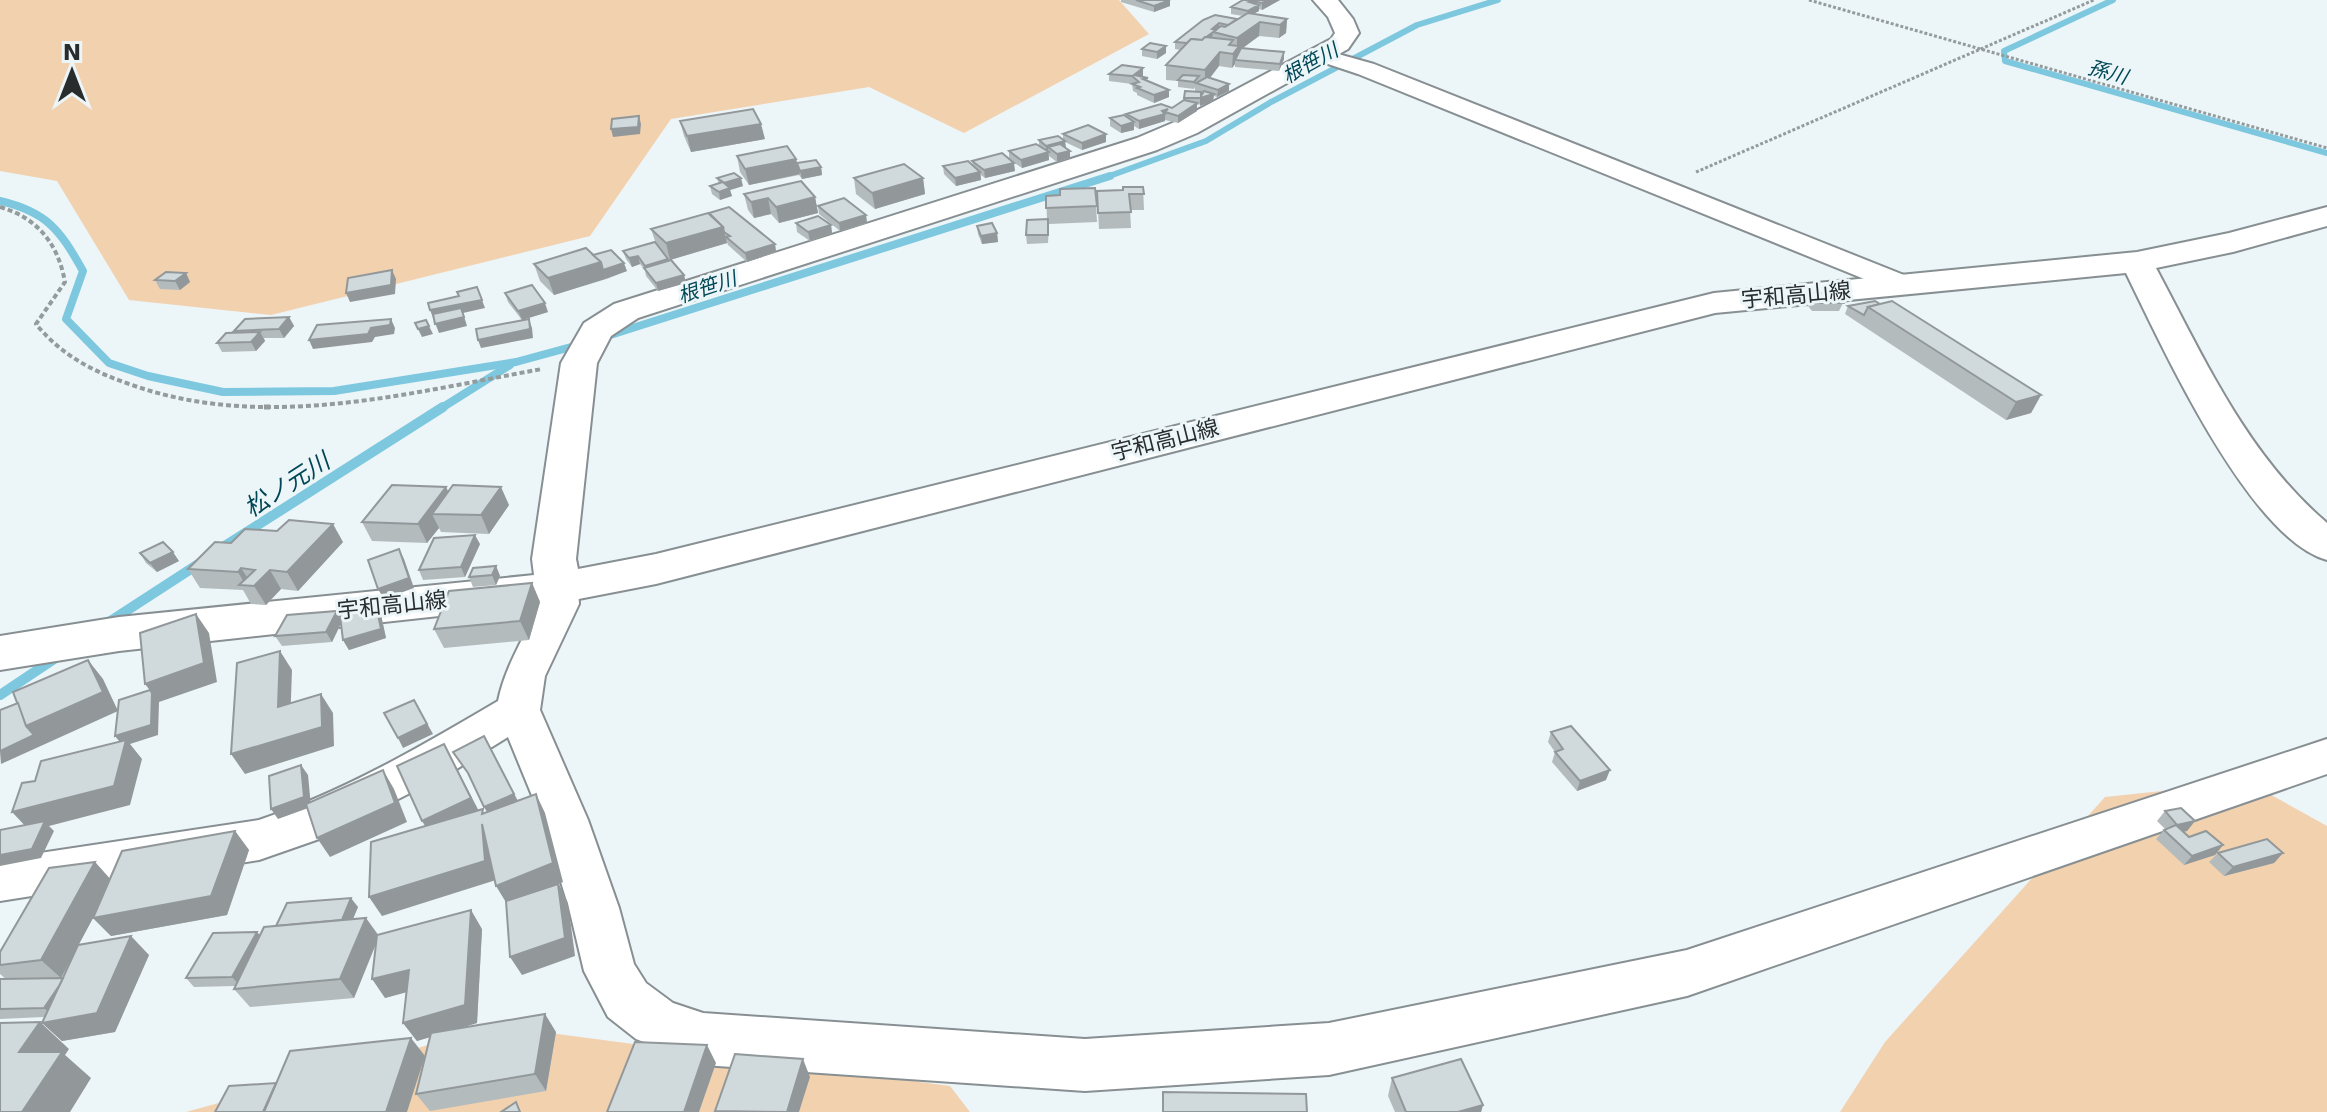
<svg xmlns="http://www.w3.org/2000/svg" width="2327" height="1112" font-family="'DejaVu Sans','Noto Sans JP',sans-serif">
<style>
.green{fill:#f2d1af}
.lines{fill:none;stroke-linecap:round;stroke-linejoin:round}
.stream-far2{stroke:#7dc8de;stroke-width:6}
.stream-far1{stroke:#7dc8de;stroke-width:8}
.stream{stroke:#7dc8de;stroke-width:10}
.street-casing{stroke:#878f92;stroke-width:4}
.secondary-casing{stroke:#878f92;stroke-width:4}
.path-far2{stroke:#949b9d;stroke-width:3;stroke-dasharray:3 2;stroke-linecap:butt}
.path-far1{stroke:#949b9d;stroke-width:4;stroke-dasharray:5 3;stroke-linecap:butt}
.path{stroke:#949b9d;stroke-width:5;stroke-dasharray:6 4;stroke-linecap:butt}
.street{fill:#fff;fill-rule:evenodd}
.secondary{fill:#fff;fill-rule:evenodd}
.wall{fill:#b3bbbd;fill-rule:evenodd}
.shaded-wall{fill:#92989a}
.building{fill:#d0d9dc;stroke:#92989a;stroke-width:2}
.labels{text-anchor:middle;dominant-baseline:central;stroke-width:6;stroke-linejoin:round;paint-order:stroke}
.far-water-label{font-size:20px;font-style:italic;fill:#004756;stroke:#ecf5f8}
.street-label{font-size:22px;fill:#282c2d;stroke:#ecf5f8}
.water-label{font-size:24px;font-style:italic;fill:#004756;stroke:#ecf5f8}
</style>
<rect width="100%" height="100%" fill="#ecf5f8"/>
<g class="green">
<polygon points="0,0 1119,0 1149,34 964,133 869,87 671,119 590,236 271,315 129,300 57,181 0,171"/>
<polygon points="2248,782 2327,826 2327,1112 1840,1112 1885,1042 2105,797"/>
<polygon points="497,1026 950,1086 970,1112 186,1112"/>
</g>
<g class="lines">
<g class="stream-far2">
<polyline points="2113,0 2004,51 2005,61 2327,153"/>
<polyline points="1104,178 1206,141 1271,102 1417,25 1498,0"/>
</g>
<g class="stream-far1">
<path d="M0,201c47,11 60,29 83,70l-17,48 43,44 39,13 75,16 111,-1 182,-29 66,-18"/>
<polyline points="601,338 1110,176"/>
<polyline points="440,409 510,365"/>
</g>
<g class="stream">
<polyline points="220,549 443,407"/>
<polyline points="106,624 200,563"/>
<polyline points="0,695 60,655"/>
</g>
<g class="street-casing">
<g id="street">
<polygon points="1320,49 1374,64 1914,279 1918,285 1914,291 1904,294 1894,291 1358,74 1313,59 1309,55"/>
<path d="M558,575l14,4 6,9 1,16 -34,72 -5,34 48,110 31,88 15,56 12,19 27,20 30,10 382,26 244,-16 358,-73 640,-211v35l-640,222 -358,79 -244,16 -382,-26 -67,-26 -28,-22 -24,-46 -15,-63 -27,-88 -34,-83 -53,33 -133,68 -63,22 -259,41v-42l259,-39c84,-28 163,-74 239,-119 7,-34 25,-61 39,-93 5,-10 1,-19 7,-29z"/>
</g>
</g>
<g class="secondary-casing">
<path id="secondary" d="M1313,0h25l15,19 6,14 -11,16 -151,84 -40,17 -519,168 -27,18 -14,27 -21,196 2,10 78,-15 1058,-261 423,-41 92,-19 98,-26v19l-94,26 -77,16c48,90 91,187 171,255v37c-78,-21 -166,-216 -201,-287l-411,40 -1059,271 -98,19 -439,48 -119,19v-34l119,-19 415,-42 -2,-16 29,-196 23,-40 30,-19 523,-166 40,-17 154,-82 4,-6 -7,-16z"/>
</g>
<g class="path-far2">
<polyline points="1809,0 2327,148"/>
<polyline points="1696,172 2094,0"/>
</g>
<path class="path-far1" d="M0,207c38,11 58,37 65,75l-29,42c26,32 58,48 96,61 133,47 276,8 410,-16"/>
<polyline class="path" points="264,407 273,407"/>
<use href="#street" class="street"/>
<use href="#secondary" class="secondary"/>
</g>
<g class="wall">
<polygon points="1121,0 1170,0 1170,6 1154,12 1121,2"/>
<polygon points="1243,0 1280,0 1262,10 1259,9 1259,11 1253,14 1287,19 1286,33 1279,38 1259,36 1242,48 1284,59 1279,71 1235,67 1235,64 1232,68 1219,66 1210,78 1229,91 1217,97 1214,96 1213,101 1197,105 1197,111 1178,123 1165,120 1165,118 1165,121 1139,129 1134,126 1134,130 1121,133 1110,126 1110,118 1126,117 1126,114 1172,108 1184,100 1185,91 1199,92 1195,91 1195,87 1194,89 1178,87 1178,81 1166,80 1166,65 1181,50 1175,49 1175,42 1203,20 1237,20 1243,16 1231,14 1231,7"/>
<polygon points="1142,49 1166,53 1157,59 1142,56"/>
<polygon points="1143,68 1143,76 1141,77 1148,81 1169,90 1169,97 1154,103 1137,95 1137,93 1133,91 1132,84 1109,81 1109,74"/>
<polygon points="680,121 765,139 691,152 684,136"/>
<polygon points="1063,134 1106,142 1082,150 1065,142 1066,148 1070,158 1057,162 1049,156 1049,160 1022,168 1013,162 1015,171 985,178 981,175 981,180 956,186 944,174 943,166 973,165 972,161 1009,159 1009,151 1039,146 1039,140 1063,140"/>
<polygon points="737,156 796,159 797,163 821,167 822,175 802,179 799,175 749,185 740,172"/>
<polygon points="717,178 743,186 730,190 732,196 720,200 712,194 710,186 719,184"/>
<polygon points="854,178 923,178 925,194 875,209 856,194"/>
<polygon points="1143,187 1144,210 1130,210 1131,228 1099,229 1097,191 1123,190"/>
<polygon points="1095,188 1097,222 1049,224 1048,243 1027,244 1026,235 1047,219 1046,196 1060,195"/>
<polygon points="744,194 815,197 818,213 779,223 771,214 754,218 748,210"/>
<polygon points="818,206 866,215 867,223 840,231 819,214"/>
<polygon points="708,213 775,244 776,252 747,262 728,245 726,240 727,243 670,260 661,250 669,261 684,275 686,283 658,291 646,276 645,270 640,264 632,267 626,259 623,251 656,244 651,229"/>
<polygon points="796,223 831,225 832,233 810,241 797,232"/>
<polygon points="977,226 997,233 998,242 982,244 978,234"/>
<polygon points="593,255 627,271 554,295 540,281 534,264"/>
<polygon points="186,273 190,282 180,290 160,289 155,280"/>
<polygon points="505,293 548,312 522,320 508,302"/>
<polygon points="1808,293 1843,303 1839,311 1812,311 1805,302"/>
<polygon points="1875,301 2041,395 2031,413 2006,420 1845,314 1848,306"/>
<polygon points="289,317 294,326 284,338 264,338 265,341 256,351 222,352 217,343 236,333 234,331"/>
<polygon points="446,487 448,491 509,505 489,534 441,532 439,528 427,543 372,541 362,522"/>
<polygon points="343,542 298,591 281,589 266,605 251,604 243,590 200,588 188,569 231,543"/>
<polygon points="480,544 465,577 423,580 419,570"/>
<polygon points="140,553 179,561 157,572 146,563"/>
<polygon points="496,566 500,576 496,585 473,587 469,577"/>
<polygon points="532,583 540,602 529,640 444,648 434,629"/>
<polygon points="381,615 386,638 349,650 343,640 341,624 332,642 282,646 275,636 340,617"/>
<polygon points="1551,732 1606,780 1577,791 1552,762 1555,752 1548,742"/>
<polygon points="2165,811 2195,821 2187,831 2183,832 2189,837 2223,845 2215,855 2184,865 2156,839 2165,829 2157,821"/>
<path d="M235,831l14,19 -22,65 -116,21 -18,-18 -15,27 71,10 -34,77 -53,9 -20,-18 2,-6 -44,2v-40h6l-6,-5v-22l95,-90 15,17zM78,946l-15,32h-2z"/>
<polygon points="2218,853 2283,853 2274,863 2224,876 2209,862"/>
<polygon points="358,907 353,919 378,935 482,929 477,1023 460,1028 556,1032 546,1091 430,1111 416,1094 430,1037 417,1041 403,1023 406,992 385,998 376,944 354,998 250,1007 234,989 235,986 194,987 186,978 257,932 260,935 276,926"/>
<polygon points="1392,1078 1483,1105 1481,1112 1395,1112 1388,1096"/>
</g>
<g class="shaded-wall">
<polygon points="1170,0 1170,6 1154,12 1154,6"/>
<polygon points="1268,0 1280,0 1262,10 1262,3"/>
<polygon points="1259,5 1259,11 1247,17 1248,11"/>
<polygon points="1287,19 1286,33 1279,38 1280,25"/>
<polygon points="1260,22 1259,36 1239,51 1238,60 1235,60 1235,64 1232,68 1233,54 1237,49 1237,38"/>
<polygon points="1219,23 1219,30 1213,32 1212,40 1198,51 1212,29"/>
<polygon points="1166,46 1166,53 1157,59 1157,52"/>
<polygon points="1220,52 1219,66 1205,84 1205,70"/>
<polygon points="1284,52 1284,59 1279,71 1280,64"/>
<polygon points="1143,68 1143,76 1137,80 1134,75"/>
<polygon points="1229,84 1229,91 1217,97 1218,90"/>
<polygon points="1169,90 1169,97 1154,103 1154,95"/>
<polygon points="1214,94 1213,101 1200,106 1200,98"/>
<polygon points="1197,103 1197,111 1178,123 1178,116"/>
<polygon points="1168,109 1165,112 1165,121 1139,129 1139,121"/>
<polygon points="639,116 641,124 640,134 613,137 611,129"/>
<polygon points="1134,122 1134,130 1121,133 1121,126"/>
<polygon points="761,124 765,139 691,152 687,136"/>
<polygon points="1106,134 1106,142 1082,150 1082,143"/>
<polygon points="1065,141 1066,149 1048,147 1049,160 1022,168 1021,160 1046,153 1046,146"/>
<polygon points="1070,151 1070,158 1057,162 1057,154"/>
<polygon points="796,159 800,174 749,185 745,169"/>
<polygon points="1014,163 1015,171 985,178 984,170"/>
<polygon points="821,167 822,175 802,179 800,171"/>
<polygon points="980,172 981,180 956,186 955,178"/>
<polygon points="741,178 743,186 730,190 732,196 720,200 719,192 724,183"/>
<polygon points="923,178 925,194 875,209 872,193"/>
<polygon points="815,197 818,213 779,223 776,207"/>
<polygon points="768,198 771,214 754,218 751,202"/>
<polygon points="866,215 867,223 840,231 839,223"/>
<polygon points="831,225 832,233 810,241 808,232"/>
<polygon points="723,227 727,243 670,260 666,243"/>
<polygon points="997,233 998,242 982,244 981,236"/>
<polygon points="775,244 776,252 747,262 745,253"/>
<polygon points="638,256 640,264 632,267 629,258"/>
<polygon points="601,262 606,279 554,295 548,278"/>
<polygon points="624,263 627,271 606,279 603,270"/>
<polygon points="392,270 396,279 395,294 350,302 346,293"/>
<polygon points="186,273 190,282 180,290 175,281"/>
<polygon points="684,275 686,283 658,291 656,283"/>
<polygon points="482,300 485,308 463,313 467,326 439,333 430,310"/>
<polygon points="545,303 548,312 522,320 518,311"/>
<polygon points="289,317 294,326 284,338 279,329"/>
<polygon points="391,319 395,328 394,334 375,337 372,342 313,349 309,340 371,328"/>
<polygon points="529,319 532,328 533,338 481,348 478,340"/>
<polygon points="429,326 433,334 422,337 418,329"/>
<polygon points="260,332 265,341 256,351 251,342"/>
<polygon points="2041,395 2031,413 2006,420 2016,402"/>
<polygon points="446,487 455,506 432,514 439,528 427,543 418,524"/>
<polygon points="501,487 509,505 489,534 481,515"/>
<polygon points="333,524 343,542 298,591 287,572"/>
<polygon points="475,535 480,544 465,577 461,567"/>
<polygon points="399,549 404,559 414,588 384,599 378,589"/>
<polygon points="173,552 179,561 157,572 150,563"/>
<polygon points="496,566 500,576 496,585 492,575"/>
<polygon points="241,568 253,586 246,586 238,572"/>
<polygon points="270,570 281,589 266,605 254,586"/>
<polygon points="532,583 540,602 529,640 520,621"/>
<polygon points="376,605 381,615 386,638 349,650 343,640"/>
<polygon points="337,611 342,621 332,642 326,632"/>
<polygon points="196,614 209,633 217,682 159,702 158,735 130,744 142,759 130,805 49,826 54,831 41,858 0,866 0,855 30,831 12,812 123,746 115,736 152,693 145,684"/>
<polygon points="280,651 292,670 290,726 278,707"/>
<polygon points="88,660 103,679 118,711 1,764 0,751 26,726"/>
<polygon points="321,694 333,713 334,746 245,774 231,754"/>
<polygon points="414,700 433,734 403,748 398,738"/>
<polygon points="484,736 519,803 490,817 484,807"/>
<polygon points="444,744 482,817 434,840 422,821"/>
<polygon points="301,765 308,775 311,807 278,819 271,809"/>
<polygon points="383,770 394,789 407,822 330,857 317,838"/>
<polygon points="1610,770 1606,780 1577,791 1580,781"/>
<polygon points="536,794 545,813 563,882 559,884 568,903 575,956 522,975 510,957 507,904 496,886"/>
<polygon points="2195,821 2187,831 2169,834 2177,825"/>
<polygon points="482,824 496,880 382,916 369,897"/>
<polygon points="235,831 249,850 227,915 111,936 93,918 61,978 41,960 95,862 112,881"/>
<polygon points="2223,845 2215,855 2184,865 2192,856"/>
<polygon points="2283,853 2274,863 2224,876 2233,867"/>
<polygon points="351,898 358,907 344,940 337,930"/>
<polygon points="471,910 482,929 477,1023 417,1041 403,1023"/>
<polygon points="366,918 379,936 354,998 340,979"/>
<polygon points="257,932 265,942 240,986 232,977"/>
<polygon points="131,936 149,955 115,1032 62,1041 42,1023"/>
<polygon points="409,970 422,988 385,998 372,979"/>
<polygon points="64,978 54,1017 44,1008"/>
<polygon points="545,1014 556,1032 546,1091 535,1074"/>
<polygon points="40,1022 69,1049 65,1055 91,1078 70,1112 22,1112 19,1052"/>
<polygon points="411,1038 425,1056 407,1112 386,1112"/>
<polygon points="707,1045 716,1063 699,1112 684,1112"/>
<polygon points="803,1059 810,1077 799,1112 787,1112"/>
<polygon points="1483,1105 1481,1112 1458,1112"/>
</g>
<g class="building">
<polygon points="1136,0 1170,0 1154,6"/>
<polygon points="1243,0 1268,0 1262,3 1252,1 1249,2 1259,5 1248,11 1231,7"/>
<polygon points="1248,13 1287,19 1280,25 1260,22 1237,38 1213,32 1221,26 1225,27"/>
<polygon points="1215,15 1237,19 1228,25 1219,23 1212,29 1216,30 1202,40 1191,39 1187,43 1175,42 1203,20"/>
<polygon points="1205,37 1233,40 1229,45 1239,46 1233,54 1220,52 1205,70 1166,65 1191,39 1202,40"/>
<polygon points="1150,43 1166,46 1157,52 1142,49"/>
<polygon points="1241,48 1284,52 1280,64 1235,60"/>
<polygon points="1122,65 1143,68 1134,75 1148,78 1143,79 1169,90 1154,95 1137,88 1140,87 1132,84 1139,82 1132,76 1109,74"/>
<polygon points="1183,75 1199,76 1194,82 1178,80"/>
<polygon points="1207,77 1229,84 1218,90 1196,83"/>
<polygon points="1185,91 1201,92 1201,96 1204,91 1214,94 1200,98 1184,98"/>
<polygon points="1184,100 1197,103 1178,116 1165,112 1168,109 1162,111 1165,114 1139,121 1126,114 1161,104 1172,108"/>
<polygon points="753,109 761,124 687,136 680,121"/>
<polygon points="1124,115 1134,122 1121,126 1110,118"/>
<polygon points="639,116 638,127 611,129 612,119"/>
<polygon points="1088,125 1106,134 1082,143 1063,134"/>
<polygon points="1058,136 1065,141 1046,146 1039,140"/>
<polygon points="1036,144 1049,152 1021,160 1009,151"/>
<polygon points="1060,144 1070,151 1057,154 1048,147"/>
<polygon points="787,146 796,159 745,169 737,156"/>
<polygon points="1002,153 1014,163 984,170 972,161"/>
<polygon points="816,160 821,167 800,171 797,163"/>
<polygon points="968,161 980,172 955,178 943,166"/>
<polygon points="904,164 923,178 872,193 854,178"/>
<polygon points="734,173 741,178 724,183 730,188 719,192 710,186 723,182 717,178"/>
<polygon points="801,181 815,197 776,207 768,198 751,202 744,194"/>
<polygon points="1123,187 1143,187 1144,194 1129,194 1131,212 1098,213 1097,191 1123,190"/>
<polygon points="1095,188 1097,206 1046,208 1046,196 1060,195 1060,189"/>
<polygon points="844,198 866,215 839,223 818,206"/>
<polygon points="729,207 775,244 745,253 726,237 730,236 724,232 723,227 709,213"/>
<polygon points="708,213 723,227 666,243 651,229"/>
<polygon points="818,216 831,225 808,232 796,223"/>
<polygon points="1048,219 1048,235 1026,235 1027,220"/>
<polygon points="992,223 997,233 981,236 977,226"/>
<polygon points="655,242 668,259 645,266 638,256 629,258 623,251"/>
<polygon points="586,248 601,262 548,278 534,264"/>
<polygon points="611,250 624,263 603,270 601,262 593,255"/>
<polygon points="671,260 684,275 656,283 644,268"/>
<polygon points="392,270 391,285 346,293 348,278"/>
<polygon points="166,272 186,273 175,281 155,280"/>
<polygon points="532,285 545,303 518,311 505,293"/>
<polygon points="477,287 482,300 430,310 428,303 459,296 457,292"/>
<polygon points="1808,293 1835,293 1843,303 1815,303"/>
<polygon points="1875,301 1880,304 1868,307 1864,315 1848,306"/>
<polygon points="1892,301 2041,395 2016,402 1868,307"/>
<polygon points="461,308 464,317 435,324 433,314"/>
<polygon points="289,317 279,329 234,331 245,319"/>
<polygon points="391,319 390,325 371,328 368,334 309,340 317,325"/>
<polygon points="529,319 530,329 478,340 476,329"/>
<polygon points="426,320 429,326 418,329 415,323"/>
<polygon points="260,332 251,342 217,343 226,333"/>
<polygon points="392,485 446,487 418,524 362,522"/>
<polygon points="453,485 501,487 481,515 432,514"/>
<polygon points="289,520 333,524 287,572 270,570 254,586 239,585 255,570 241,568 238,572 188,569 215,542 231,543 245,529 277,531"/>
<polygon points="475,535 461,567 419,570 434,538"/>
<polygon points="163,542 173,552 150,563 140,553"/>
<polygon points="399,549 409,578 378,589 368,560"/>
<polygon points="496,566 492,575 469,577 473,568"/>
<polygon points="532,583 520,621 434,629 449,591"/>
<polygon points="376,605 381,629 343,640 340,616"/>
<polygon points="337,611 326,632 275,636 287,615"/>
<polygon points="196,614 204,663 145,684 140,633"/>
<polygon points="280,651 278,707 321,694 322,727 231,754 237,663"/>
<polygon points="88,660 103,692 26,726 13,692"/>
<polygon points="150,690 152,693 151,725 115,736 119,700"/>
<polygon points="414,700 427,724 398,738 384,713"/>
<polygon points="18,703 26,726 34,735 0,751 0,710"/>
<polygon points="1571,726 1610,770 1580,781 1555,752 1563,749 1551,732"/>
<polygon points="484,736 514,794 484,807 468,773 453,752"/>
<polygon points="126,740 114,786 12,812 22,783 35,781 41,761"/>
<polygon points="444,744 471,798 422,821 397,766"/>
<polygon points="301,765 304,797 271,809 269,776"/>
<polygon points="383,770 395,803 317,838 306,804"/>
<polygon points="536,794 553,863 496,886 482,824 485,861 369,897 371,842 483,809 482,814"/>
<polygon points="2181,808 2195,821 2177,825 2165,811"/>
<polygon points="45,821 32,849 0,855 0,830"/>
<polygon points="2176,825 2189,837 2206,831 2223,845 2192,856 2164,830"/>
<polygon points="235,831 211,896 93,918 122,851"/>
<polygon points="2267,839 2283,853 2233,867 2218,853"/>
<polygon points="95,862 41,960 0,965 0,952 49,868"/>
<polygon points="558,884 565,938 510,957 506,901"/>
<polygon points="351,898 342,920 276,926 287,903"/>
<polygon points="471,910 465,1005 403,1023 409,970 372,979 377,935"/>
<polygon points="366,918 340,979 234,989 264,927"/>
<polygon points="257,932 232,977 186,978 213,933"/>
<polygon points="131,936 97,1013 42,1023 78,945"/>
<polygon points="63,978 59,986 44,1008 0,1009 0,979"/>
<polygon points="545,1014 535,1074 416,1094 431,1033"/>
<polygon points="40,1022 19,1052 62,1052 22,1112 0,1112 0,1023"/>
<polygon points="411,1038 386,1112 264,1112 290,1051"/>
<polygon points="635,1042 707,1045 684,1112 607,1112"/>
<polygon points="735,1054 803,1059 787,1112 715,1111"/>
<polygon points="1461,1059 1483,1105 1458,1112 1406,1112 1392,1078"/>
<polygon points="276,1083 263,1112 215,1112 229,1086"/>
<polygon points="1163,1092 1306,1094 1307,1112 1163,1112"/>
<polygon points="516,1102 520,1112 501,1112"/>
</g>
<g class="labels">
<g class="far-water-label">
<text transform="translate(1310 63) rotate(-29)">根笹川</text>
<text transform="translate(2108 72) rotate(16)">孫川</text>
<text transform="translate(707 287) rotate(-18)">根笹川</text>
</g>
<g class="street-label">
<text transform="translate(1796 295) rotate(-5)">宇和高山線</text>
<text transform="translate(1165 440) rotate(-14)">宇和高山線</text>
<text transform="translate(392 605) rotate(-6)">宇和高山線</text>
</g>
<g class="water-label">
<text transform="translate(287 485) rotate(-33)">松ノ元川</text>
</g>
</g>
<g transform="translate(72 72)" stroke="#ecf5f8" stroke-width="6" paint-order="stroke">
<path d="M0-6L14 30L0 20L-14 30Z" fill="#282c2d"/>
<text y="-12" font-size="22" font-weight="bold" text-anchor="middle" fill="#282c2d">N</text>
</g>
</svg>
